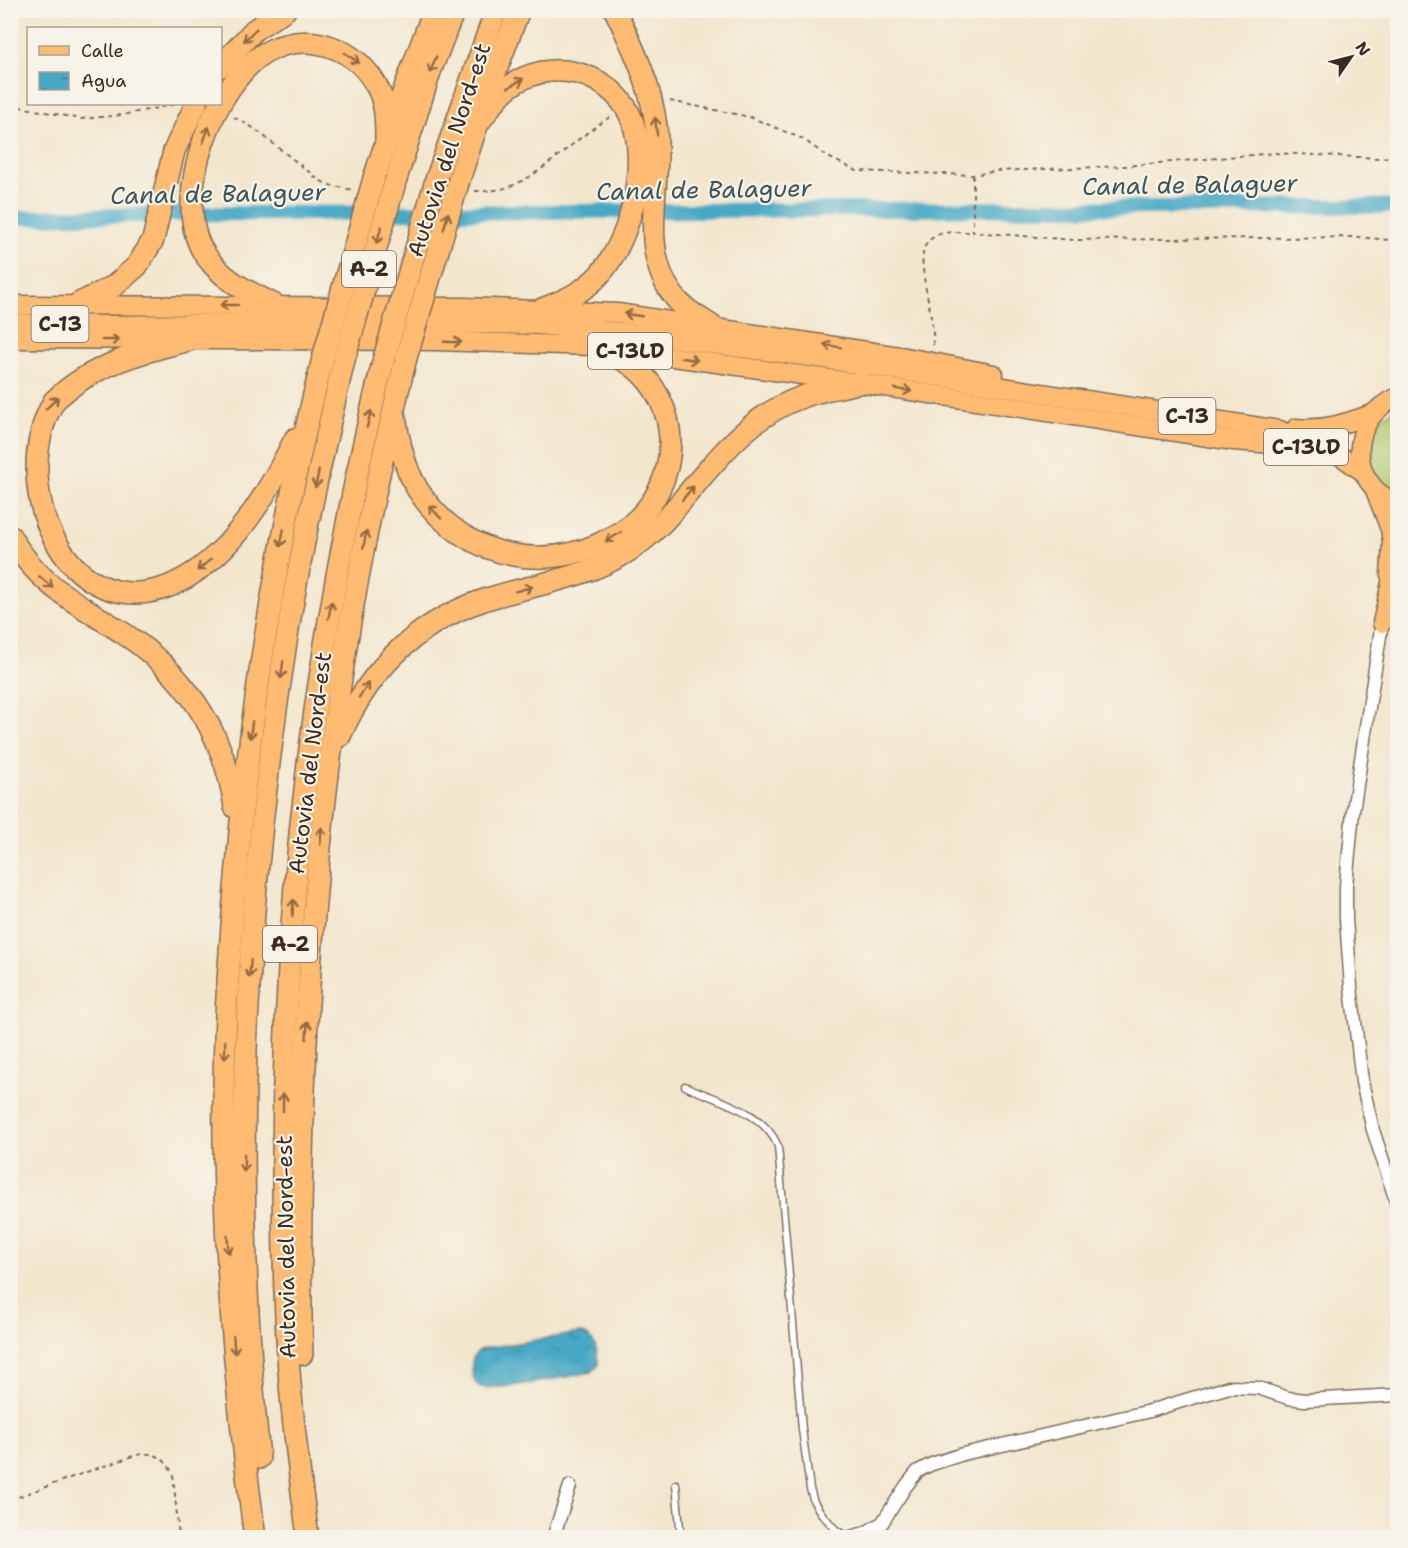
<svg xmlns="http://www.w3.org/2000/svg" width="1408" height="1548" font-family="'Shantell Sans',sans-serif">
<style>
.green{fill:#afc96e;stroke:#757a46;stroke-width:1.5}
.water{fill:url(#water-ripples);stroke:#416a72;stroke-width:1.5}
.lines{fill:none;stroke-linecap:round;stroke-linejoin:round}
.canal{stroke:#47a9c6;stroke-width:15}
.lane-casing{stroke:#7b6c5b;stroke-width:9}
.street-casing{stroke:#7b6c5b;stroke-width:15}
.primary-casing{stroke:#7b6c5b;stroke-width:21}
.highway-casing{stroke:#7b6c5b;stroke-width:24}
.path{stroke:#7b6c5b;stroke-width:2;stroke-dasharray:4.5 4.5;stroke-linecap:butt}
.lane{stroke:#fff;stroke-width:6}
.street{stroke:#fff;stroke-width:12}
.primary{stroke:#febb71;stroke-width:18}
.highway{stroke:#febb71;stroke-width:21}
.highway-bridge-casing{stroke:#7b6c5b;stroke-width:24;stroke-linecap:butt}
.highway-bridge{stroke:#febb71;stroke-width:21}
.oneway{stroke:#936b43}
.labels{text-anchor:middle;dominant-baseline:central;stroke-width:4.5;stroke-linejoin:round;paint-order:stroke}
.shield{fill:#f7f3e8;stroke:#73665b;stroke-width:1.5}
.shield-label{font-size:21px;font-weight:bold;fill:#3b2a1e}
.street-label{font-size:22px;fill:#3b2a1e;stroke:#f7f3e8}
.water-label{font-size:24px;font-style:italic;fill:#3f5659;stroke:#f7f3e8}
</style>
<defs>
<pattern id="water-ripples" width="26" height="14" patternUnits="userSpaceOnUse" patternTransform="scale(1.5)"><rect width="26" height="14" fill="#47a9c6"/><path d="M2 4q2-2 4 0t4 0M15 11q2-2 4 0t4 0" fill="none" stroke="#3c8aa0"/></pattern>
</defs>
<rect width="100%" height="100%" fill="#f7f3e8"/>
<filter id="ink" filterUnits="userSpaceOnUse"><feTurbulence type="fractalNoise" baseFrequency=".0167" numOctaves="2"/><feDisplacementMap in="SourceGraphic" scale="12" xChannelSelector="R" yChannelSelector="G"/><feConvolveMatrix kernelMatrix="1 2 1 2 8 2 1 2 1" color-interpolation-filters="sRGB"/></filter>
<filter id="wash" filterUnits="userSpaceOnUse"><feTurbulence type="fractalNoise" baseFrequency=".008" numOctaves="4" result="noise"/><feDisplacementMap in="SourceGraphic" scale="24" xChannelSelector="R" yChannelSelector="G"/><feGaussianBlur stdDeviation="1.35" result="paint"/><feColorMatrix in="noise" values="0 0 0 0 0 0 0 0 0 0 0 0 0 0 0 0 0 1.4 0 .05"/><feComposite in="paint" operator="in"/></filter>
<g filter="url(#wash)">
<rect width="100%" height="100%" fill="#f2e6cd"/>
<path class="green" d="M1397,408v85c-37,-19 -39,-66 0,-85z"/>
<path class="water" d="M580,1333c16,4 18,19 18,33l-7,6c-18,3 -100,21 -112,14 -6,-4 -7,-15 -7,-22 0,-7 3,-11 9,-15z"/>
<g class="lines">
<polyline class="canal" points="10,218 182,214 1398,206"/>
</g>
</g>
<g filter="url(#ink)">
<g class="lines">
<g class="lane-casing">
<g id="lane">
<path d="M685,1086c32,15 78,24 93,60l24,283 8,60 4,13 7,11 15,17 12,7"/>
<polyline points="676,1484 681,1538"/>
</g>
</g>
<g class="street-casing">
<g id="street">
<polyline points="1382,623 1353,811 1346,885 1346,919 1351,987 1362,1082 1373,1130 1398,1207"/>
<polyline points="553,1538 570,1486"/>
<polyline points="847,1538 865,1533 882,1523 906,1486 918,1471 932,1464 963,1454 1146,1412 1229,1387 1258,1388 1288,1398 1305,1400 1398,1395"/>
</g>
</g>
<g class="primary-casing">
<g id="primary">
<polyline points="10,305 464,307 618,313 906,357 994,374"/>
<polyline points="10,323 110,325 298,323 480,324 537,325 622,332 824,359 1280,430 1290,435 1311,439"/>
<polyline points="10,339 434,341 594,346 859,383 1234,441 1322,448 1339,455 1363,472"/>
<path d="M1398,397c-50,19 -52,89 0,106"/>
<path d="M1296,428c27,3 51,-5 76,-14"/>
<polyline points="1375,490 1390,529 1392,542 1390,575 1398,585"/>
<polyline points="1382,623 1394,569"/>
</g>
</g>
<g class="highway-casing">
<g id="highway">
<path d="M615,10c18,37 36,75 41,116 7,55 -19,121 17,169 10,14 25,22 39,31"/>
<polyline points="220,67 254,30 285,10"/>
<path d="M477,125c10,-13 19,-28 32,-38 39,-30 99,-17 121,28 20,44 2,123 -30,159 -16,18 -36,27 -58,35"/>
<polyline points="374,178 397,109 434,10"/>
<polyline points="396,179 430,72 454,10"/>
<polyline points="436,180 496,10"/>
<polyline points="459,180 488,92 519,10"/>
<polyline points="78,304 114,286 137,266 153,240 174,151 196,104"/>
<path d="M275,305c-29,-14 -57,-27 -74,-57 -28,-54 13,-165 64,-195 42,-24 94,-6 114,38 7,15 7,33 7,49"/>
<path d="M189,340c-48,12 -98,25 -135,61 -54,96 28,248 141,171 46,-32 76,-85 100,-133"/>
<path d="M395,416c4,26 9,51 23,74 46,72 138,88 207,39 30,-21 46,-54 45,-90 -1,-27 -14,-55 -36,-72 -11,-9 -27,-14 -40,-21"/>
<path d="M10,536c30,51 66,66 113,97 64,42 101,99 112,174"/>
<path d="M340,736c31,-71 82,-119 157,-140 45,-13 94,-20 133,-46 26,-17 45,-41 64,-64 31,-37 62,-73 108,-89 18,-7 38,-10 57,-14"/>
<path d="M302,1354c-3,-88 -1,-175 2,-263 5,-138 16,-275 37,-412 16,-108 39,-215 65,-321"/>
<path d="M259,1458c-27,-269 -16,-542 26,-809 15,-97 37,-193 59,-289"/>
<path d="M255,1538c-20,-148 -33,-298 -31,-447 0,-64 5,-128 10,-191 14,-183 44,-364 89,-542"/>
<path d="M308,1538c-6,-48 -13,-95 -17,-143 -7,-77 -8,-155 -8,-233 0,-271 35,-540 101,-804"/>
</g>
</g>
<g class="path">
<polyline points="670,101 750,117 803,139 828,157 857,171 973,175 996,171 1124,166 1275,153 1379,158 1398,156"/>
<polyline points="10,105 81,119 122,115 177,104"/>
<polyline points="234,117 255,129 319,180 329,185 353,190"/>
<polyline points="973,175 973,232 1074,240 1358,237 1390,240 1398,242"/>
<path d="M475,191c11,0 22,0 33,-4 34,-11 70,-52 104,-71"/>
<path d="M933,345c2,-29 -13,-66 -10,-92 1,-8 6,-14 14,-18 10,-4 25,-3 36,-3"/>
<path d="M10,1500c36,-13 71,-27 107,-38 10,-4 21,-9 32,-8 12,1 19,10 24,20l6,64"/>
</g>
<use href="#lane" class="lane"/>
<use href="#street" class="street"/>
<use href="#primary" class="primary"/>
<use href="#highway" class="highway"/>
<g class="highway-bridge-casing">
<g id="highway-bridge">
<polyline points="323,358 374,178"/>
<polyline points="384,358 436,180"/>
<polyline points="406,358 459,180"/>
<polyline points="344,360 396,179"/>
</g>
</g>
<use href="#highway-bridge" class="highway-bridge"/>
</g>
<defs><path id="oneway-shaft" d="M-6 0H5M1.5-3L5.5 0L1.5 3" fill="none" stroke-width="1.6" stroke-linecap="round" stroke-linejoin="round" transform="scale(1.5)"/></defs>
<g class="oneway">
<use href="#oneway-shaft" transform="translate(250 35) rotate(135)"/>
<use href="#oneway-shaft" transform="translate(352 58) rotate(35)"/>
<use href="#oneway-shaft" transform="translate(433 65) rotate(111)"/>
<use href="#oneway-shaft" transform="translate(516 83) rotate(-32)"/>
<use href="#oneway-shaft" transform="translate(656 126) rotate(-97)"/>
<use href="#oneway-shaft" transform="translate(206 135) rotate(-70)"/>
<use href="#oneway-shaft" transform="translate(446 221) rotate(-74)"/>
<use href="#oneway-shaft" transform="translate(379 235) rotate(107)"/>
<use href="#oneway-shaft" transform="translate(229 305) rotate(180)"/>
<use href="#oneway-shaft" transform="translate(633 315) rotate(-172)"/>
<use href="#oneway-shaft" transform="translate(111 340)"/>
<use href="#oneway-shaft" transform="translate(453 342) rotate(2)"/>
<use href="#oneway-shaft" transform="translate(832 346) rotate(-171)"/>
<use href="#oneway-shaft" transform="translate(689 359) rotate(8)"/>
<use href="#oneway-shaft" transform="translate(903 390) rotate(9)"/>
<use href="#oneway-shaft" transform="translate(52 403) rotate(-45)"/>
<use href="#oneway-shaft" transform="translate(369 419) rotate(-76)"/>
<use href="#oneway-shaft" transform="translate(317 479) rotate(102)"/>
<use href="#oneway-shaft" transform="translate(688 493) rotate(-50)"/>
<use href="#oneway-shaft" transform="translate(435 512) rotate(-133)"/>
<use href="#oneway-shaft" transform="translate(613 537) rotate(148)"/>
<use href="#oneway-shaft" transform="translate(282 538) rotate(101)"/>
<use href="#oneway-shaft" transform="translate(365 539) rotate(-79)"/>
<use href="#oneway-shaft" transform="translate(204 565) rotate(141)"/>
<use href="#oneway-shaft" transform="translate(46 582) rotate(40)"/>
<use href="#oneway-shaft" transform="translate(524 589) rotate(-15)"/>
<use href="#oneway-shaft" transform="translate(330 610) rotate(-80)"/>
<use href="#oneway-shaft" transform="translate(282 670) rotate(98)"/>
<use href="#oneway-shaft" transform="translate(364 690) rotate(-56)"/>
<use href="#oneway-shaft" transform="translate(251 730) rotate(98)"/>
<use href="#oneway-shaft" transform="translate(321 836) rotate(-85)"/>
<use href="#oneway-shaft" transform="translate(293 908) rotate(-85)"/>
<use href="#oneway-shaft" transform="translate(250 969) rotate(94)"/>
<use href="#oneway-shaft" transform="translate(307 1030) rotate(-87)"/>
<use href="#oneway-shaft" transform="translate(225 1050) rotate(92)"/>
<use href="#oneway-shaft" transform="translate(283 1102) rotate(-90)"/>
<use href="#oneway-shaft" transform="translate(244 1163) rotate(90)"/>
<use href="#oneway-shaft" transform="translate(228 1245) rotate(87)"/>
<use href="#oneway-shaft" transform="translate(234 1345) rotate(85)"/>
</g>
</g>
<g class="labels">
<g class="shield">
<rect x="342" y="251" width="54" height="36" rx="4.5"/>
<rect x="31.5" y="306" width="57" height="36" rx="4.5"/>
<rect x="588" y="333" width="84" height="36" rx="4.5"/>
<rect x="1158.5" y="398" width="57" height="36" rx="4.5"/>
<rect x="1264" y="429" width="84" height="36" rx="4.5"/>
<rect x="263" y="926" width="54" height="36" rx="4.5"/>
</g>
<g class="shield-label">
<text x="369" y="269">A-2</text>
<text x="60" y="324">C-13</text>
<text x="630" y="351">C-13LD</text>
<text x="1187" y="416">C-13</text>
<text x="1306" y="447">C-13LD</text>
<text x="290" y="944">A-2</text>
</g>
<g class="street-label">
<text transform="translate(449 150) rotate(-72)">Autovia del Nord-est</text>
<text transform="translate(310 763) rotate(-83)">Autovia del Nord-est</text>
<text transform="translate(286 1247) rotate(-91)">Autovia del Nord-est</text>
</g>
<g class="water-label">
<text transform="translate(1190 185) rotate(-1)">Canal de Balaguer</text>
<text transform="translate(704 190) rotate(-1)">Canal de Balaguer</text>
<text transform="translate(218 194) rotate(-1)">Canal de Balaguer</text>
</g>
</g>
<rect width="1408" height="1548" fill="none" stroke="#f7f3e8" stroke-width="36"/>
<rect x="27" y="27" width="195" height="78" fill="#f7f3e8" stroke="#aca397" stroke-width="1.5"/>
<rect x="39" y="46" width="30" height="9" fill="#febb71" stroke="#aca397" stroke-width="1.5"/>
<text x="81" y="57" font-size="18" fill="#3b2a1e">Calle</text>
<rect x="39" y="72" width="30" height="18" fill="url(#water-ripples)" stroke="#aca397" stroke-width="1.5"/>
<text x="81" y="87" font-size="18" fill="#3b2a1e">Agua</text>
<g transform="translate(1351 57) rotate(55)" stroke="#f7f3e8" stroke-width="4.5" paint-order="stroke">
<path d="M0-4.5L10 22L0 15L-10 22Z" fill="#3b2a1e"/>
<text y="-9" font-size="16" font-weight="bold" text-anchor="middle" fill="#3b2a1e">N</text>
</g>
</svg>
